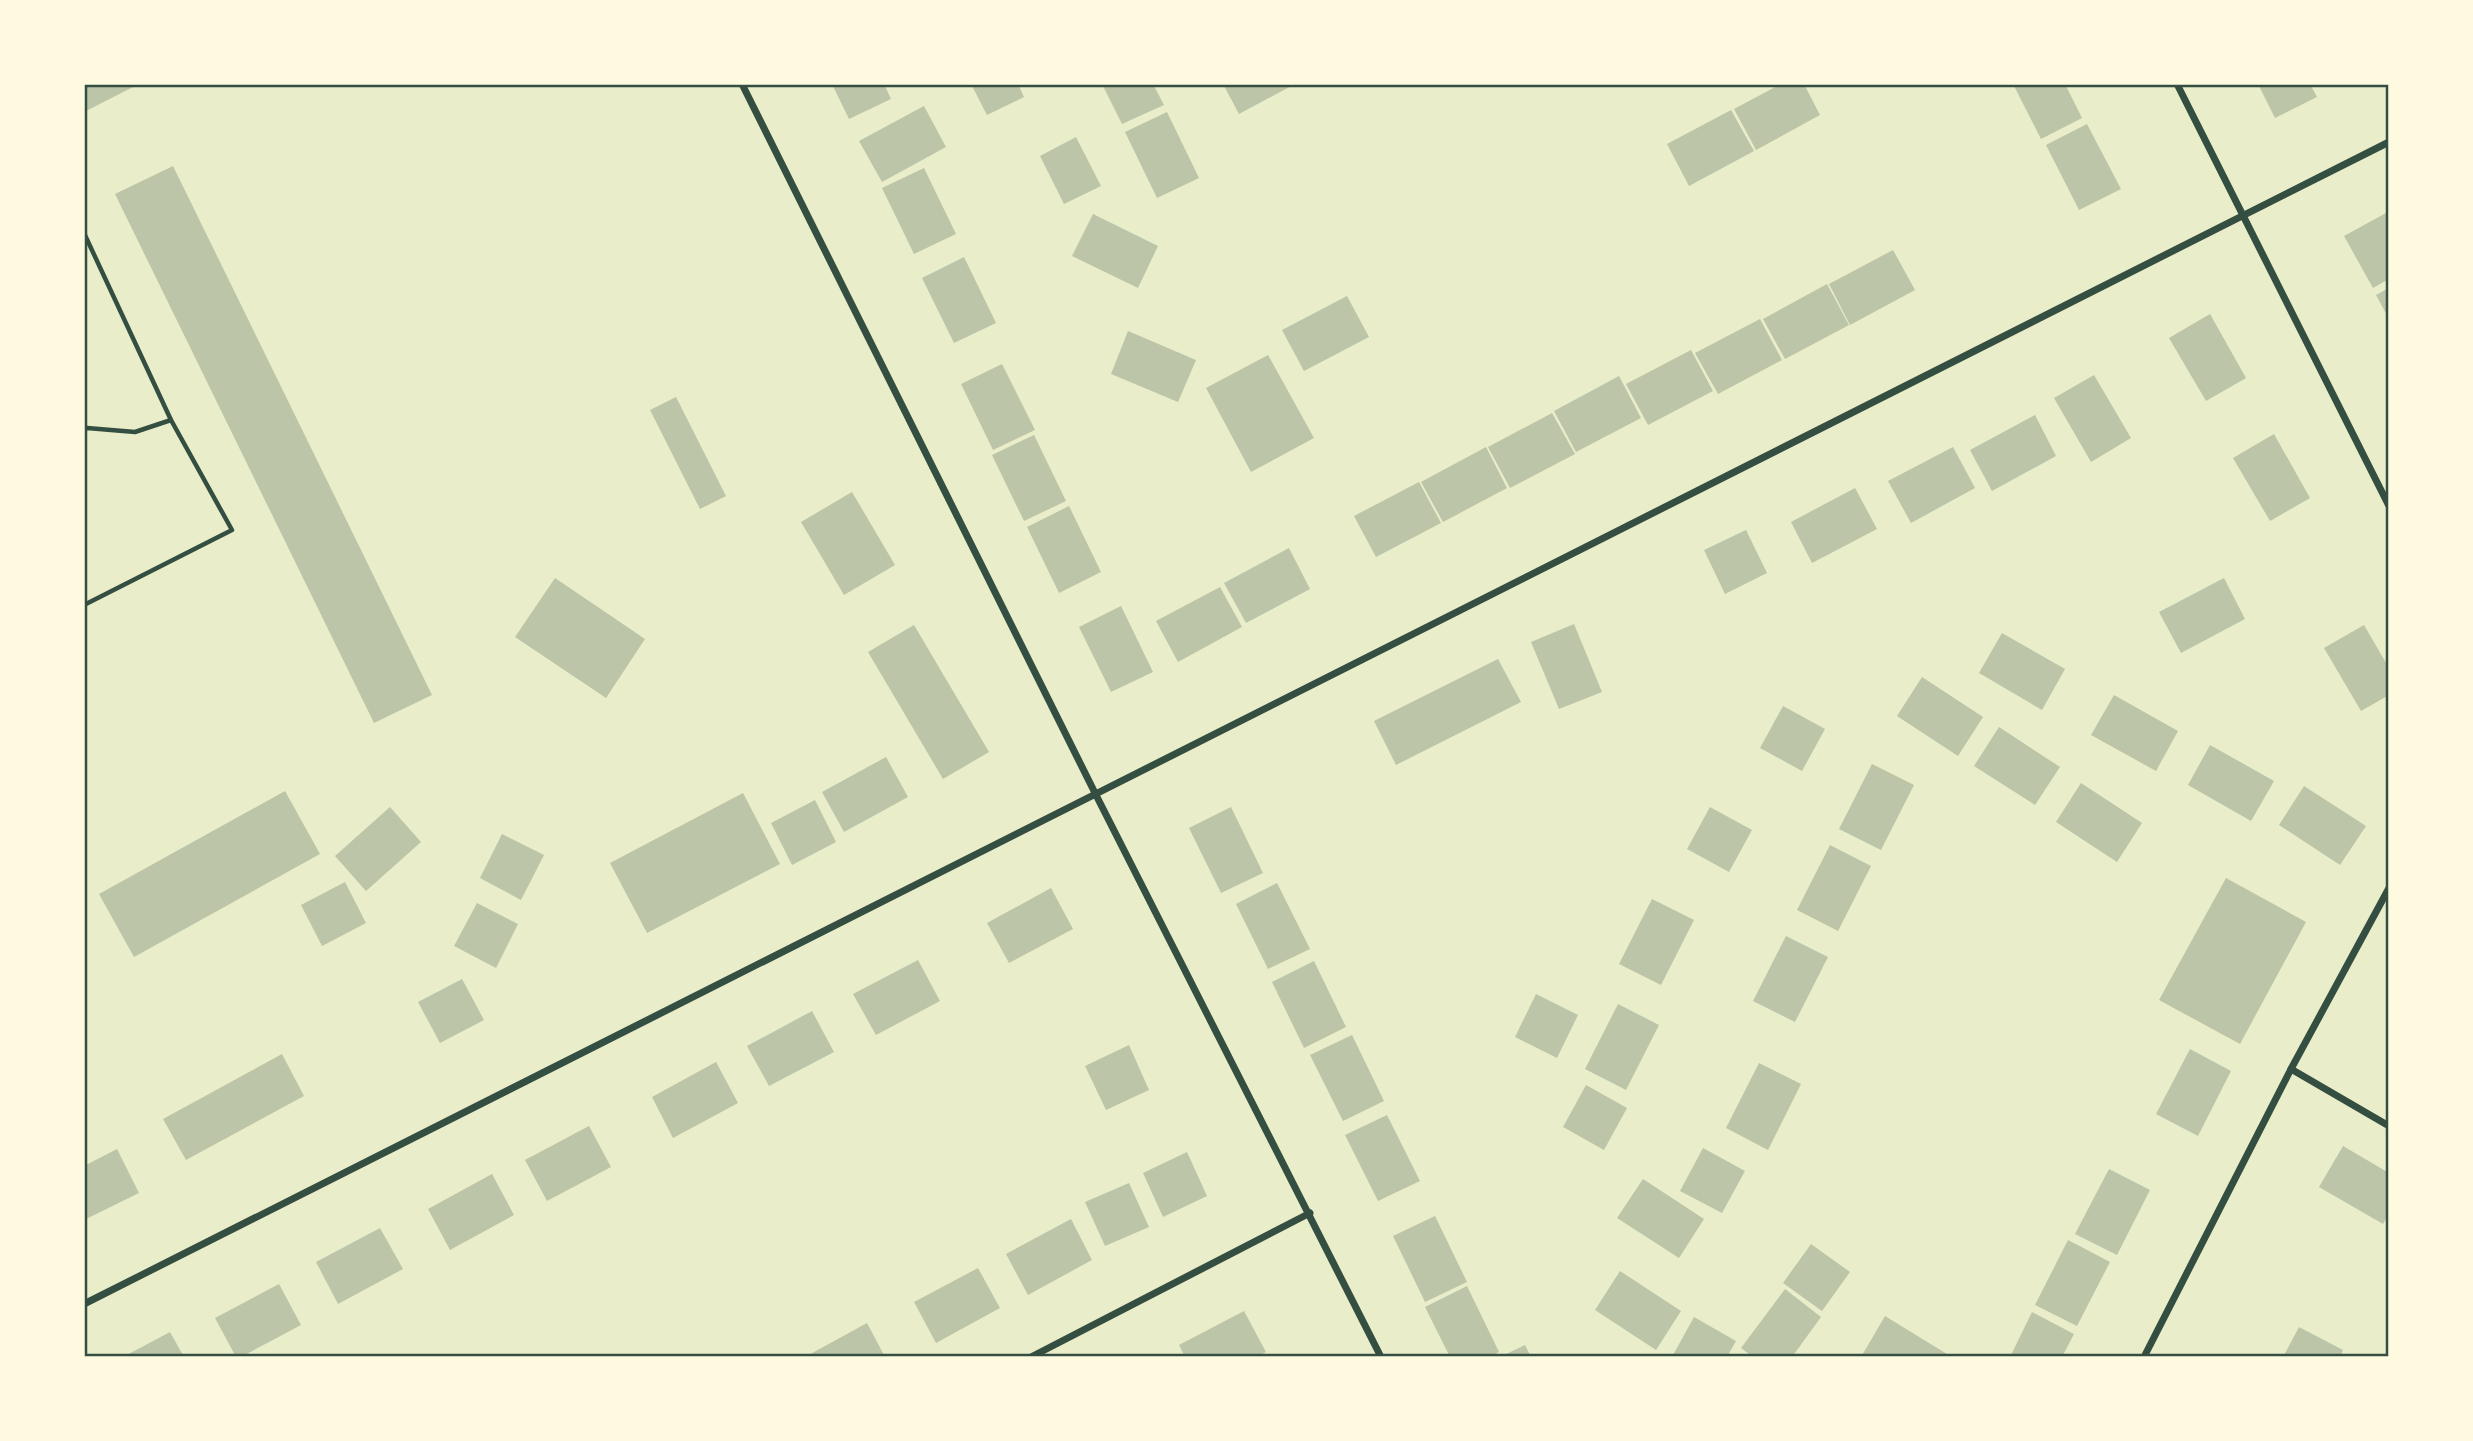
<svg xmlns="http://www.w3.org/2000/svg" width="2473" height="1441" font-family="Figtree,sans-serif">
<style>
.building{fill:#bcc5a7}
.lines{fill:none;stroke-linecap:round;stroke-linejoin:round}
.path{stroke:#344e41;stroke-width:4.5}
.minor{stroke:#344e41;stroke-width:7}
.neatline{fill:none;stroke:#344e41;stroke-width:2.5}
</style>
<rect width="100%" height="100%" fill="#e9edc9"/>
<g class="building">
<polygon points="84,84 139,84 84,112"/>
<polygon points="832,84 884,84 891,99 849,119"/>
<polygon points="971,84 1018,84 1024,97 987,115"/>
<polygon points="1102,84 1153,84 1164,105 1122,124"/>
<polygon points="1223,84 1295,84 1239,114"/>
<polygon points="1781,84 1804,84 1820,115 1756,150 1734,109"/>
<polygon points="2013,84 2065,84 2082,118 2041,139"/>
<polygon points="2258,84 2310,84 2317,97 2275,118"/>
<polygon points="924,106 946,147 882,182 859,141"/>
<polygon points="1731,110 1754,151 1689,186 1667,144"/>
<polygon points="1167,112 1199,178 1157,198 1125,132"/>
<polygon points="2087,124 2121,189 2079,210 2046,145"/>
<polygon points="1076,137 1101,186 1064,204 1040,156"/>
<polygon points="173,166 432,695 374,723 115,194"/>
<polygon points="924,168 956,234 914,254 882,188"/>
<polygon points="2386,213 2389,219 2389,279 2373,288 2344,236"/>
<polygon points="1093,214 1158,246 1138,288 1072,256"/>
<polygon points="1893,250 1915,290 1850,325 1829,284"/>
<polygon points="964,257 996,323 954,343 922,278"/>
<polygon points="1827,284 1849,325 1785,359 1763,319"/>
<polygon points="2389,288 2389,319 2376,295"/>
<polygon points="1347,296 1369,337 1304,371 1282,330"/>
<polygon points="2210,314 2246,378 2206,401 2169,338"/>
<polygon points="1760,319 1782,360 1718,394 1695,353"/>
<polygon points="1128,331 1196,360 1178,402 1111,374"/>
<polygon points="1691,350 1713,391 1648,425 1626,384"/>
<polygon points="1268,355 1314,438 1251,472 1206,388"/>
<polygon points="1002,364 1035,430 993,450 961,384"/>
<polygon points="2094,375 2131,438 2091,462 2054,398"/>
<polygon points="1619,376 1641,418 1576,452 1554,411"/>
<polygon points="676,397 726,496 700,509 650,410"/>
<polygon points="1552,413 1575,454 1510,488 1488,447"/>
<polygon points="2035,415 2056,456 1992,491 1970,450"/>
<polygon points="2274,434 2310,498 2270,521 2233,458"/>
<polygon points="1034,435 1066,501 1024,521 992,455"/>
<polygon points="1486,447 1507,488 1443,522 1421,482"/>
<polygon points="1953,447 1975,488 1911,523 1888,481"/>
<polygon points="1419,482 1441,523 1376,557 1354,516"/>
<polygon points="1855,488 1877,529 1812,563 1791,522"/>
<polygon points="852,492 895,565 844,595 801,522"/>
<polygon points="1069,506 1101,572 1059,593 1027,527"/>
<polygon points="1746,530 1767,573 1725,594 1704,550"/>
<polygon points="1289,548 1310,589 1246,623 1224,583"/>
<polygon points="555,578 645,639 606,698 515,637"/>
<polygon points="2224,578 2245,619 2181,653 2159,612"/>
<polygon points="1220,587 1242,627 1178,662 1156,621"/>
<polygon points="1121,606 1153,672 1111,692 1079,627"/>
<polygon points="1574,624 1602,692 1559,709 1531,642"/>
<polygon points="914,625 989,752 943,779 868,652"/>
<polygon points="2364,625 2389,668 2389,695 2361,711 2324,648"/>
<polygon points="2002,633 2065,669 2042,710 1979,673"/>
<polygon points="1498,659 1521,702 1396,765 1374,721"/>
<polygon points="1922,677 1983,717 1958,756 1897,716"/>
<polygon points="2114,695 2178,731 2156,771 2091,735"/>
<polygon points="1783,706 1825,729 1802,771 1760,748"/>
<polygon points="1999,727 2060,767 2035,805 1974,766"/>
<polygon points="2210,745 2274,781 2251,821 2188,785"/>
<polygon points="886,757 908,797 844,832 822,792"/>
<polygon points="1872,764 1914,785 1881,850 1839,829"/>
<polygon points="2081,783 2142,823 2117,862 2056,822"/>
<polygon points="2304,786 2366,826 2340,865 2279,825"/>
<polygon points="285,791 320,854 134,957 99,894"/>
<polygon points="743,793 780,864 647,933 610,863"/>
<polygon points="815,800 836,842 792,865 771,823"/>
<polygon points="390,807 421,842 366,891 335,856"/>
<polygon points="1231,807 1263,873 1221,893 1189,828"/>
<polygon points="1710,807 1752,830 1729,872 1687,849"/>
<polygon points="502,834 544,855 521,900 480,878"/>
<polygon points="1830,845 1871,866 1838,931 1797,910"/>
<polygon points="2226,878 2306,922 2240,1044 2159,1000"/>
<polygon points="345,882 366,923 322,946 301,905"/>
<polygon points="1277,883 1310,949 1268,969 1236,904"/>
<polygon points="1051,888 1073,929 1009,963 987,923"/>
<polygon points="1652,899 1694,920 1661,985 1619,964"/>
<polygon points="477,903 518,924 496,968 454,946"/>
<polygon points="1786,936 1828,957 1795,1022 1753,1001"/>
<polygon points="918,960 940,1001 876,1035 853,994"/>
<polygon points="1314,961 1346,1027 1304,1048 1272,982"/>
<polygon points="462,979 484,1020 440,1043 418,1002"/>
<polygon points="1536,994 1578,1015 1557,1058 1515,1037"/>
<polygon points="1618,1004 1659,1025 1626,1090 1585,1069"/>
<polygon points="812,1011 834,1052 769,1086 747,1046"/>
<polygon points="1352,1035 1384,1101 1343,1121 1310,1055"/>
<polygon points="1129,1045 1149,1090 1106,1110 1085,1066"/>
<polygon points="2190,1049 2231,1071 2198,1136 2156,1114"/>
<polygon points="282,1054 304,1096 186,1160 163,1119"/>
<polygon points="716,1062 738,1103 673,1138 652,1097"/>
<polygon points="1759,1063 1801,1084 1768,1150 1726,1128"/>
<polygon points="1586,1085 1627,1108 1604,1150 1563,1127"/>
<polygon points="1387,1115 1420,1181 1378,1201 1345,1135"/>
<polygon points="589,1126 611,1167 547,1201 525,1160"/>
<polygon points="2343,1146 2389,1173 2389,1213 2383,1224 2319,1187"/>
<polygon points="1703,1148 1745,1171 1722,1213 1680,1191"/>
<polygon points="117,1149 139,1193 84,1220 84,1166"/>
<polygon points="1187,1152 1207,1196 1163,1217 1143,1173"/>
<polygon points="2109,1169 2150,1190 2117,1255 2075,1234"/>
<polygon points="492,1174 514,1215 450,1250 428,1209"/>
<polygon points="1643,1179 1704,1219 1679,1258 1617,1218"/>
<polygon points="1129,1183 1149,1227 1105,1246 1085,1202"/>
<polygon points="1435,1216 1467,1282 1425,1302 1393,1236"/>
<polygon points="1071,1219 1092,1260 1028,1295 1006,1254"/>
<polygon points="380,1228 403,1269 338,1304 316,1262"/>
<polygon points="2068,1240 2110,1262 2077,1326 2035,1305"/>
<polygon points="1811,1244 1850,1272 1822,1311 1783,1283"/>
<polygon points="978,1268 1000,1308 936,1343 914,1302"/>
<polygon points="1620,1271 1681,1311 1656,1350 1595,1310"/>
<polygon points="279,1284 301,1325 241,1357 236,1357 215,1318"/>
<polygon points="1467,1286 1499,1352 1489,1357 1450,1357 1425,1307"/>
<polygon points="1785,1289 1821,1317 1792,1357 1753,1357 1741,1348"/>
<polygon points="1244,1311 1266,1352 1256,1357 1185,1357 1179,1345"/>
<polygon points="2032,1312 2074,1334 2062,1357 2010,1357"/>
<polygon points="1885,1316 1947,1354 1945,1357 1861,1357"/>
<polygon points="1694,1317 1736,1341 1727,1357 1672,1357"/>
<polygon points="867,1323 885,1357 805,1357"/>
<polygon points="2299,1327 2343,1350 2340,1357 2283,1357"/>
<polygon points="170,1332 184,1357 123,1357"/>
<polygon points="1525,1345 1531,1357 1500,1357"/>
</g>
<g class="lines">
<g class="path">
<polyline points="84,233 171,420 232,530 84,605"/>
<polyline points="84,430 87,428 135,432 171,420"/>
</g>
<g class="minor">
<polyline points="742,84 1095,793 1381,1357"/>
<polyline points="2177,84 2389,506"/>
<polyline points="2291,1069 2389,1126"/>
<polyline points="84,1304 2389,142"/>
<polyline points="1031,1357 1310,1213"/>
<polyline points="2144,1357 2291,1069 2389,888"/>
</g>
</g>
<rect width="2473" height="1441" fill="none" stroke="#fefae0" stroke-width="172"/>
<rect x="86" y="86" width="2301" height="1269" class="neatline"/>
</svg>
